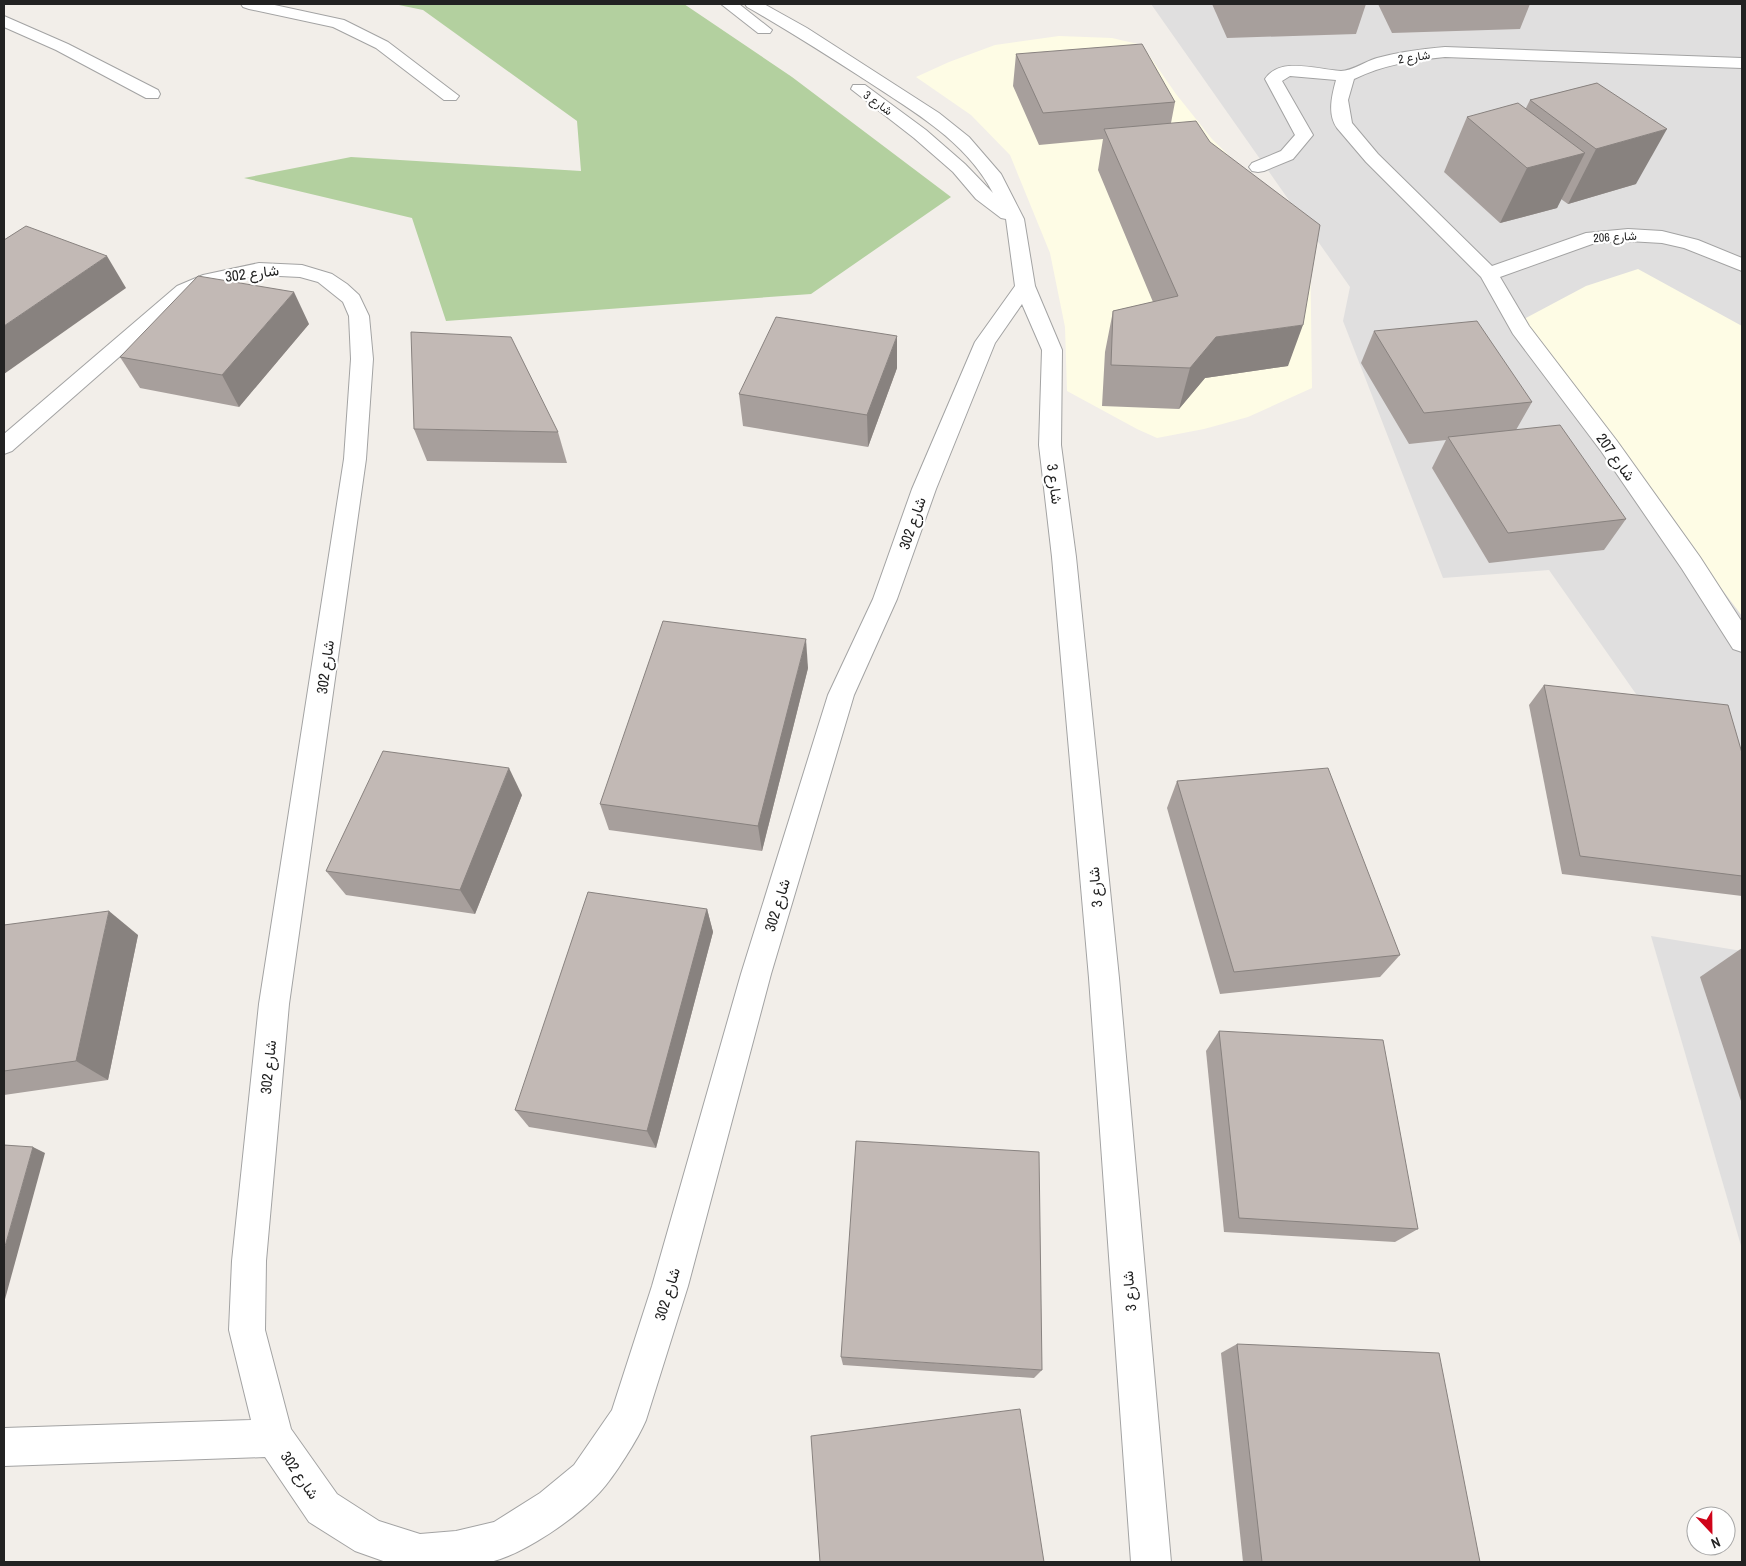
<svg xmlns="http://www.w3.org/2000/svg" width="1746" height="1566" font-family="'Archivo Narrow',Vazirmatn,sans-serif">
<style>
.residential{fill:#e0dfdf}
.education{fill:#fefce5}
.forest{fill:#b3d09f}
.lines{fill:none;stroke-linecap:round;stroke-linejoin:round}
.minor-casing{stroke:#a3a3a3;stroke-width:2}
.minor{fill:#fff;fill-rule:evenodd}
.wall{fill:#a79f9c}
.shaded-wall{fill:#88827f}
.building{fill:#c2b9b5;stroke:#88827f}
.labels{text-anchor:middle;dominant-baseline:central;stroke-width:4.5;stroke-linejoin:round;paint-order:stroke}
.far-street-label{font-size:12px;fill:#222;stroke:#fff}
.street-label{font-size:15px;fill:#222;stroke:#fff}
</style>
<rect width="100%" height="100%" fill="#f2eee9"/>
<g class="residential">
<polygon points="1151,4 1742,4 1742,845 1549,570 1443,578 1343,321 1350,287"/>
<polygon points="1651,936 1742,951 1742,1249"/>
</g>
<g class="education">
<polygon points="1059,36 1112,38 1142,45 1176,94 1212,139 1310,235 1312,388 1248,417 1204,429 1157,438 1137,429 1067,391 1065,327 1050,253 1010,155 971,115 916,77 949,62 995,45"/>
<polygon points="1638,269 1742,326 1742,616 1520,321 1586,286"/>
</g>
<polygon class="forest" points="394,4 684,4 792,77 951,197 811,294 446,321 412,218 244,178 351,157 581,171 577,121 423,10"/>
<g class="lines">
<g class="minor-casing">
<g id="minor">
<polygon points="241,4 270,4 344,20 388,42 459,96 456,100 444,100 376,48 333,27 249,9 243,7"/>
<polygon points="721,4 739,4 772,30 770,33 758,33"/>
<path d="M745,4h19l43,24 132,85 30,24 32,37 23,45 11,67 27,64 -1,95 15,112 43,421 52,584h-40l-42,-584 -37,-421 -13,-112 3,-95 -20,-46 -27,39 -59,146 -39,110 -43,96 -83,279 -83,312 -42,134c-8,19 -32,57 -46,72 -24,26 -75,62 -110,70h-104l-31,-11 -46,-29 -44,-65 -261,9v-38l247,-8 -22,-90 3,-69 27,-257 85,-545 7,-100 -2,-43 -6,-14 -25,-20 -18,-5 -41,-2 -43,9 -25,10 -179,157 -8,3v-20l173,-148 26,-11 56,-12 43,2 30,9 15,10 12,11 10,21 4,43 -7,100 -77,545 -23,257 -1,69 26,99 46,65 42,27 41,13 36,-3 38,-9 46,-29 34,-28 38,-55 40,-124 89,-312 87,-279 45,-96 39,-110 63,-147 40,-56 -9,-67 -5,-1 -25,-19 -23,-27 -39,-34 -63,-49 2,-4h12l61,45 39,34 28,29c-27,-52 -79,-81 -126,-112 -39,-25 -79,-51 -120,-74z"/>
<polygon points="4,16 68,44 158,90 160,94 158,98 146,98 56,50 4,27"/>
<path d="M1445,47l297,11v10l-297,-11c-32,3 -62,8 -91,22l-6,21 4,23 26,31 114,112 94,-33 42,-4 34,2 36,9 44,18v13l-58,-23 -22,-5 -34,-2 -33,2 -95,34 29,49 88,115 83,116 42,65v30l-9,-3 -51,-80 -81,-118 -88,-117 -32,-57 -115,-115 -29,-34c-10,-14 -5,-33 -1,-48l-46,-4 -8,5 31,54 -20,24 -29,12 -6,1 -6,-1 -3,-4 3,-4 29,-12 14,-16 -30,-56c15,-23 53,-9 76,-8 11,0 25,-10 36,-13 22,-6 45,-9 68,-11z"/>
</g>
</g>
<use href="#minor" class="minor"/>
</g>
<g class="wall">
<polygon points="1212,4 1366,4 1356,34 1227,38"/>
<polygon points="1378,4 1530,4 1520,29 1392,33"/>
<polygon points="1016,54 1175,102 1171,123 1288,366 1205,378 1179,409 1102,406 1105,352 1113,311 1153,302 1098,170 1103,139 1039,145 1013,86"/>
<polygon points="1597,83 1636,184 1568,204 1561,199 1557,208 1500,223 1444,172 1467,117 1526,108 1530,100"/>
<polygon points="309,324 239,407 140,388 120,357"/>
<polygon points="1374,331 1532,402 1516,430 1626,519 1604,550 1489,563 1432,468 1446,440 1409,444 1361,363"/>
<polygon points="897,368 868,447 743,426 739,394"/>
<polygon points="414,429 558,432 567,463 427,461"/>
<polygon points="808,668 762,851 609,830 600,804"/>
<polygon points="1544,685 1742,753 1742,896 1562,874 1529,705"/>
<polygon points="1177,781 1400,955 1380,977 1220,994 1167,808"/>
<polygon points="522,795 475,914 346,895 326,871"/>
<polygon points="707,909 713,932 656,1148 529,1127 515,1110"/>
<polygon points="4,925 138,935 108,1080 4,1095"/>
<polygon points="1742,948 1742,1104 1700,977"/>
<polygon points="1219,1031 1418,1229 1395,1242 1224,1232 1206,1051"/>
<polygon points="1237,1344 1480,1562 1243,1562 1221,1353"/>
<polygon points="841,1357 1042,1370 1034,1378 843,1365"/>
</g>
<g class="shaded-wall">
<polygon points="1667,129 1636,184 1568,204 1596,149"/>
<polygon points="1585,153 1557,208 1500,223 1527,168"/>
<polygon points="107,256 126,288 4,374 4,326"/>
<polygon points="294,292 309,324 239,407 222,375"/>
<polygon points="1303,325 1288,366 1205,378 1179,409 1190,368 1216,337"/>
<polygon points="897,336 897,368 868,447 867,415"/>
<polygon points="806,639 808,668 762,851 758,826"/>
<polygon points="509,768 522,795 475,914 460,890"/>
<polygon points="707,909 713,932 656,1148 647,1131"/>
<polygon points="109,911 138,935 108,1080 76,1061"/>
<polygon points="33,1147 45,1153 4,1303 4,1250"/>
</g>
<g class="building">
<polygon points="1142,44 1175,102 1043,113 1016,54"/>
<polygon points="1597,83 1667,129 1596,149 1530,100"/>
<polygon points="1518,103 1585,153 1527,168 1467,117"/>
<polygon points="1196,121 1210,142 1320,225 1303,325 1216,337 1190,368 1111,365 1113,311 1178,296 1104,129"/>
<polygon points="26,226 107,256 4,326 4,240"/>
<polygon points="198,276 294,292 222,375 120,357"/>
<polygon points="776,317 897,336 867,415 739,394"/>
<polygon points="1477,321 1532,402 1424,413 1374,331"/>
<polygon points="411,332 511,337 558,432 414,429"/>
<polygon points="1560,425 1626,519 1508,533 1448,437"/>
<polygon points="663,621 806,639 758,826 600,804"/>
<polygon points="1544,685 1728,705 1742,753 1742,876 1580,856"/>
<polygon points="383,751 509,768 460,890 326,871"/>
<polygon points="1328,768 1400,955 1234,972 1177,781"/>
<polygon points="588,892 707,909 647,1131 515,1110"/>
<polygon points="109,911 76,1061 4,1071 4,925"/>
<polygon points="1219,1031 1383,1040 1418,1229 1239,1218"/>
<polygon points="856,1141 1039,1152 1042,1370 841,1357"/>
<polygon points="4,1145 33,1147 4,1250"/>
<polygon points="1237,1344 1439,1353 1480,1562 1262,1562"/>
<polygon points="1020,1409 1044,1562 820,1562 811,1436"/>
</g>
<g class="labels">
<g class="far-street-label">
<text transform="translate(1414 57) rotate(-9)">شارع 2</text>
<text transform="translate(878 103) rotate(36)">شارع 3</text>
<text transform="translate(1615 237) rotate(-3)">شارع 206</text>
</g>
<g class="street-label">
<text transform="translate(252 273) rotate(-7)">شارع 302</text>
<text transform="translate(1616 457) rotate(54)">شارع 207</text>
<text transform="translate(1055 484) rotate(83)">شارع 3</text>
<text transform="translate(912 523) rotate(-71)">شارع 302</text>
<text transform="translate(325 667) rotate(-82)">شارع 302</text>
<text transform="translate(1095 887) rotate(-95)">شارع 3</text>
<text transform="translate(777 905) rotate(-73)">شارع 302</text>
<text transform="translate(268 1067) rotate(-84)">شارع 302</text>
<text transform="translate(1129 1291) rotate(-95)">شارع 3</text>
<text transform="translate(667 1294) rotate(-73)">شارع 302</text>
<text transform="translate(300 1475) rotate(55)">شارع 302</text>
</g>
</g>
<rect width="1746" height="1566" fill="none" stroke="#222222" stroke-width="10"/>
<g transform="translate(1711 1531) rotate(158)"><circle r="24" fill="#ffffff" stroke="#a7a7a7"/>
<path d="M0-4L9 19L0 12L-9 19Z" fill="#cf041a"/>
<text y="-8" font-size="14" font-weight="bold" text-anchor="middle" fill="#222222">N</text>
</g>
</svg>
